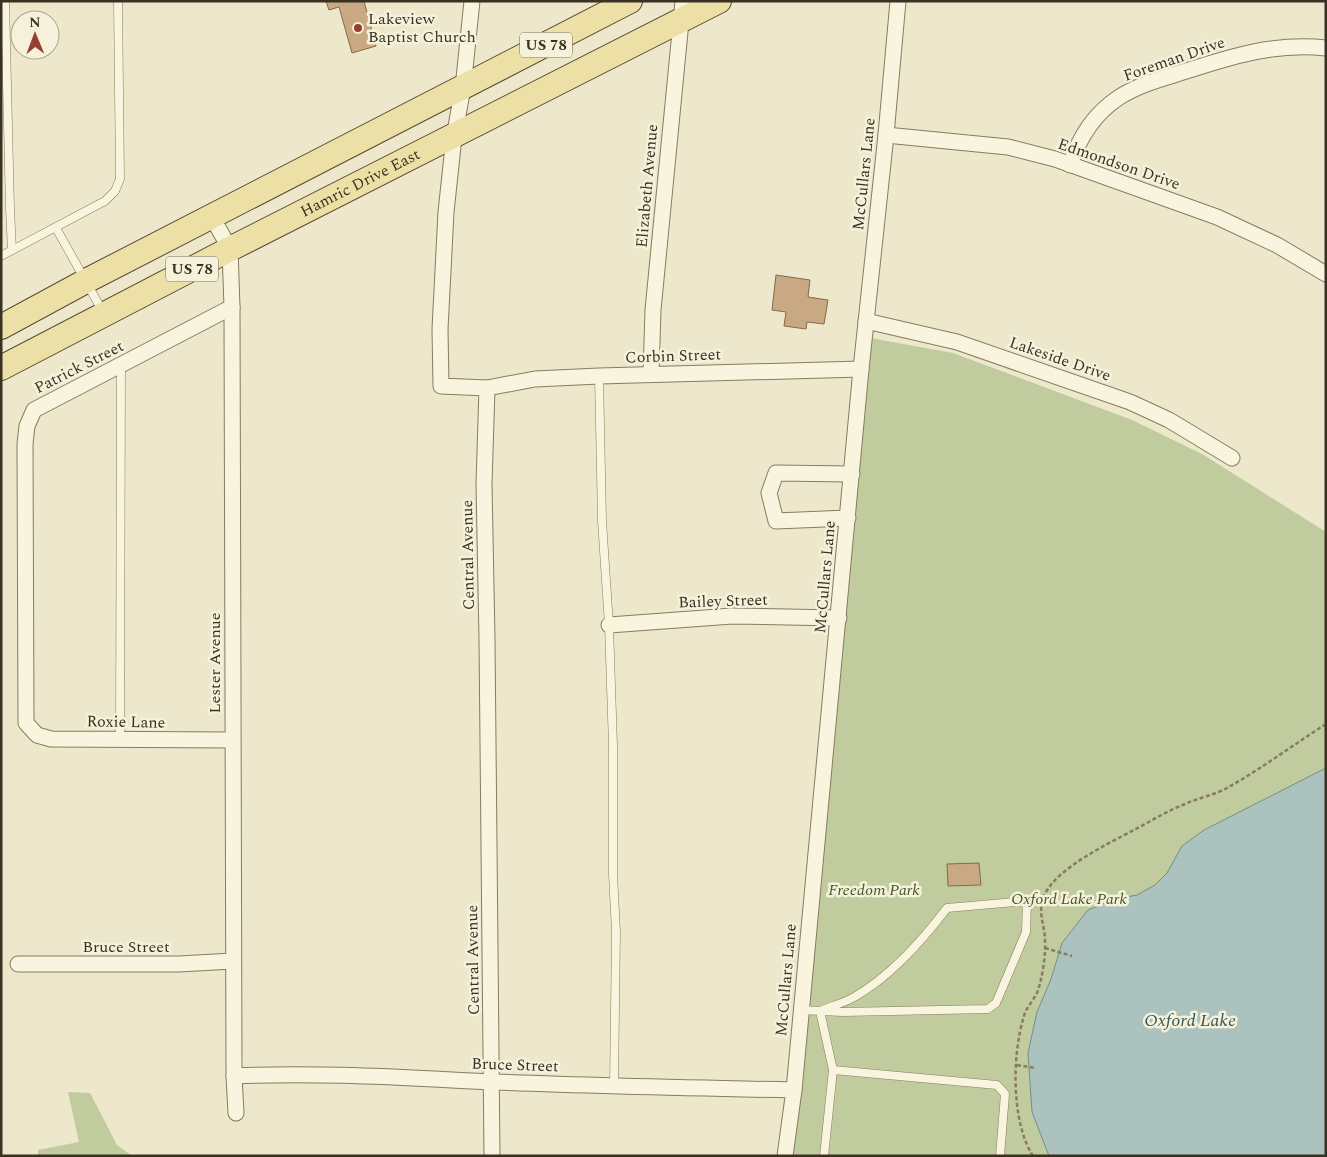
<svg xmlns="http://www.w3.org/2000/svg" width="1327" height="1157" font-family="Spectral,serif">
<style>
.green{fill:#c0cb9e}
.water{fill:#abc2be;stroke:#71908d}
.building{fill:#c9a983;stroke:#876946}
.lines{fill:none;stroke-linecap:round;stroke-linejoin:round}
.service-casing{stroke:#897b5f;stroke-width:9}
.minor-casing{stroke:#897b5f;stroke-width:17}
.primary-casing{stroke:#584933;stroke-width:26}
.path{stroke:#897b5f;stroke-width:2.5;stroke-dasharray:4 2.5;stroke-linecap:butt}
.service{stroke:#f8f4de;stroke-width:8}
.minor{stroke:#f8f4de;stroke-width:15}
.primary{stroke:#ede0a6;stroke-width:24}
.poi-dot{fill:#953f32;stroke:#f5f1da;stroke-width:2}
.labels{text-anchor:middle;dominant-baseline:central;stroke-width:5;stroke-linejoin:round;paint-order:stroke}
.shield{fill:#f5f1da;stroke:#736b59;stroke-width:1}
.shield-label{font-size:15px;font-weight:bold;fill:#3b3122}
.poi-label{font-size:16px;fill:#3b3122;stroke:#f5f1da;text-anchor:start}
.street-label{font-size:16px;fill:#3b3122;stroke:#f5f1da}
.park-label{font-size:16px;font-style:italic;fill:#45562a;stroke:#f5f1da}
.water-label{font-size:18px;font-style:italic;fill:#325759;stroke:#f5f1da}
</style>
<rect width="100%" height="100%" fill="#ede7cb"/>
<g class="green">
<polygon points="865,337 953,353 1132,420 1202,454 1326,532 1326,1156 785,1156"/>
<polygon points="68,1092 90,1093 117,1145 132,1156 38,1156 38,1150 79,1142"/>
</g>
<polygon class="water" points="1326,768 1326,1156 1049,1156 1032,1112 1028,1053 1037,1012 1051,979 1062,943 1088,910 1115,899 1137,895 1155,885 1167,873 1182,846 1204,830"/>
<g class="building">
<polygon points="326,1 364,1 376,46 352,53 339,7 329,10"/>
<polygon points="776,275 810,280 808,297 828,300 824,324 807,322 806,329 784,326 786,312 772,310"/>
<polygon points="979,863 981,885 948,886 947,864"/>
</g>
<g class="lines">
<g class="service-casing">
<g id="service">
<polyline points="5,1 10,209 12,250"/>
<polyline points="56,228 103,312"/>
<polyline points="1,256 105,201 115,191 120,179 118,1"/>
<polyline points="599,376 602,521 609,625 613,746 613,874 616,932 614,1086"/>
<polyline points="120,740 121,365"/>
<path d="M1027,901l-1,31 -30,71 -8,6 -145,3 -23,-1c11,-5 25,-8 36,-15 36,-21 66,-55 91,-88z"/>
<polyline points="801,1010 820,1011 833,1070 824,1156"/>
<polyline points="833,1070 997,1085 1005,1094 1000,1156"/>
</g>
</g>
<g class="minor-casing">
<g id="minor">
<polyline points="472,1 463,88 454,137 446,212 440,329 441,386 487,388 535,379 599,376 861,369"/>
<polyline points="886,135 1008,147 1055,159 1217,217 1277,245 1326,274"/>
<path d="M1070,165c9,-27 24,-51 48,-67 18,-12 39,-18 59,-24 49,-16 96,-32 149,-26"/>
<polyline points="212,217 230,249 232,307 234,1076 236,1113"/>
<polyline points="866,321 957,342 1130,402 1169,420 1232,458"/>
<polyline points="651,374 653,310 683,1"/>
<polyline points="487,388 484,484 487,639 492,1156"/>
<polyline points="848,518 776,521 769,493 776,473 852,474"/>
<polyline points="609,625 732,616 839,618"/>
<polyline points="232,740 51,739 37,735 26,723 25,444 27,426 34,410 232,307"/>
<polyline points="18,964 179,964 233,961"/>
<path d="M234,1076c86,-4 174,2 261,6 100,4 199,6 299,8"/>
<polyline points="785,1156 794,1090 861,369 886,135 898,1"/>
</g>
</g>
<g class="primary-casing">
<g id="primary">
<polyline points="1,327 86,281 630,1"/>
<path id="s1" d="M1,368l229,-119 489,-248"/>
</g>
</g>
<g class="path">
<polyline points="1045,948 1072,956"/>
<polyline points="1017,1065 1035,1068"/>
<path d="M1033,1156c-22,-34 -21,-102 -9,-140 2,-8 9,-15 13,-23 5,-13 9,-38 8,-52 0,-17 -8,-27 -1,-45 11,-27 65,-53 90,-66 17,-9 33,-19 51,-26 13,-6 29,-9 42,-16 34,-19 66,-43 99,-64"/>
</g>
<use href="#service" class="service"/>
<use href="#minor" class="minor"/>
<use href="#primary" class="primary"/>
</g>
<circle class="poi-dot" cx="358" cy="28" r="5"/>
<g class="labels">
<g class="shield">
<rect x="520" y="32.5" width="52" height="25" rx="4"/>
<rect x="166" y="256.5" width="52" height="25" rx="4"/>
</g>
<g class="shield-label">
<text x="546" y="45">US 78</text>
<text x="192" y="269">US 78</text>
</g>
<g class="poi-label">
<text x="368" y="19">Lakeview<tspan x="368" dy="18">Baptist Church</tspan></text>
</g>
<g class="street-label">
<text transform="translate(1174 59) rotate(-19)">Foreman Drive</text>
<text transform="translate(1119 164) rotate(19)">Edmondson Drive</text>
<text transform="translate(864 174) rotate(-84)">McCullars Lane</text>
<text stroke="none"><textPath href="#s1" startOffset="404">Hamric Drive East</textPath></text>
<text transform="translate(647 186) rotate(-85)">Elizabeth Avenue</text>
<text transform="translate(673 356) rotate(-2)">Corbin Street</text>
<text transform="translate(1060 359) rotate(19)">Lakeside Drive</text>
<text transform="translate(79 367) rotate(-27)">Patrick Street</text>
<text transform="translate(468 555) rotate(-91)">Central Avenue</text>
<text transform="translate(825 577) rotate(-85)">McCullars Lane</text>
<text transform="translate(723 601) rotate(-2)">Bailey Street</text>
<text transform="translate(215 663) rotate(-90)">Lester Avenue</text>
<text transform="translate(126 722) rotate(1)">Roxie Lane</text>
<text x="126" y="947">Bruce Street</text>
<text transform="translate(473 960) rotate(-91)">Central Avenue</text>
<text transform="translate(786 980) rotate(-85)">McCullars Lane</text>
<text transform="translate(515 1065) rotate(2)">Bruce Street</text>
</g>
<g class="park-label">
<text x="874" y="890">Freedom Park</text>
<text x="1069" y="899">Oxford Lake Park</text>
</g>
<g class="water-label">
<text x="1190" y="1020">Oxford Lake</text>
</g>
</g>
<rect width="1327" height="1157" fill="none" stroke="#3b3122" stroke-width="5"/>
<g transform="translate(35 35) rotate(359)"><circle r="24" fill="#f5f1da" stroke="#aba490"/>
<path d="M0-4L9 19L0 12L-9 19Z" fill="#953f32"/>
<text y="-8" font-size="14" font-weight="bold" text-anchor="middle" fill="#3b3122">N</text>
</g>
</svg>
